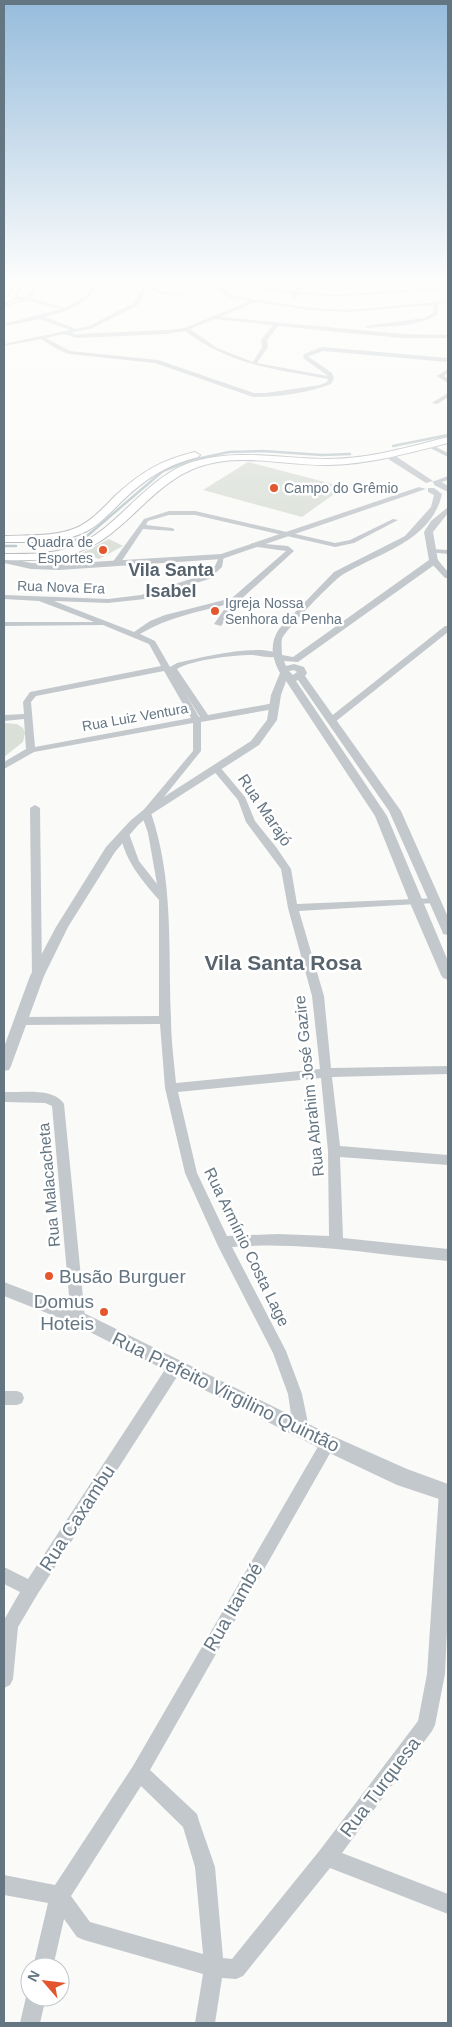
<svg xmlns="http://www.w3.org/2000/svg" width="452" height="2027" font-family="Arial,sans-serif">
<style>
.green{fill:#dadfd7}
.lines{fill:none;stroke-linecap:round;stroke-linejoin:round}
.stream{stroke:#bbc7cb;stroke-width:2.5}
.secondary-casing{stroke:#b3babf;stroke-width:3}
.primary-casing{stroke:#b5babe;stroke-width:2}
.minor{fill:#c3c8cc;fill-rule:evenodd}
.tertiary{fill:#c3c8cc;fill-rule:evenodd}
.secondary{fill:#fff;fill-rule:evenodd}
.primary{fill:#fff;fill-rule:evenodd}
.poi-dot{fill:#e4572e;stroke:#fff;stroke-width:2}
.labels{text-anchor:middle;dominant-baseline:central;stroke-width:5;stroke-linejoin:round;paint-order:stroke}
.far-poi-label{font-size:14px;fill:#657683;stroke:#fff;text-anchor:start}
.far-street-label{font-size:14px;fill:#657683;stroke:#fff}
.street-label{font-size:16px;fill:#657683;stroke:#fff}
.far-district-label{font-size:18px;font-weight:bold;fill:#57646e;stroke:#fff}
.near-poi-label{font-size:19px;fill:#657683;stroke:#fff;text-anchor:start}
.near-street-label{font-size:19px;fill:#657683;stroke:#fff}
.district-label{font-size:21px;font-weight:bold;fill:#57646e;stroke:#fff}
</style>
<rect width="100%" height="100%" fill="#fafaf8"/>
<g class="green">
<polygon points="248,462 344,487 302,517 203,490"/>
<polygon points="109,539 123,546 99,559 82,553"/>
<polygon points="4,723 17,724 23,728 25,733 23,742 4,757"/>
</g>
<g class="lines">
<g class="stream">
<polyline points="393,446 448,435"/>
<polyline points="4,546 16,546"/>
<polyline points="36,547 55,547 87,536 163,471 192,460 229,452 263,451 322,455 350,454"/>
</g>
<g class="secondary-casing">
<polygon id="secondary" points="7,280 13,280 19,289 14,298 4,303 4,298 9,296 13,289"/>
</g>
<g class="primary-casing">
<g id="primary">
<path d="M448,437v6c-39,10 -78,21 -119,22 -43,1 -89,-13 -131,2 -41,15 -64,53 -99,75 -28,18 -63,19 -95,18v-6c25,0 52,1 75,-10 41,-18 67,-67 113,-82 45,-14 91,-3 136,-3 41,0 81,-12 120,-22z"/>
<path d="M195,452l5,3 -2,2c-34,9 -53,22 -78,46 -10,10 -20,21 -33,28 -25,13 -56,11 -83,11v-6c24,-1 50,1 72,-8 16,-7 28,-21 39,-32 26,-24 46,-36 80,-44z"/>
</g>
</g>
<g class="minor">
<path d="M29,280h4l3,5 -1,8 -6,5 36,10 20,-12 6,-6 -6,-10h4l6,10c-12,16 -31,22 -50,27l31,12 13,-3 45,-23 10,-18 -2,-3 -18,-2h21c8,12 25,11 37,16l-2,1 -20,-3 -13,-7 -9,18 -45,23 -22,5 6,1 90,-4 18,-2 65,-27 -20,-3 -20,-16 2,-2 83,11 6,-11h4l-6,12 37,3 112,-8v2l-112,8 -38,-3 -4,5 -2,-1 2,-4 -77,-11 16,13 76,12 40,2 99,-9v2l-9,1 -2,11c-21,12 -47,11 -70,13l-2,-2 59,-8 9,-5 1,-8 -85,7 -40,-2 -53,-8 -36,15 182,17 46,1v3h-46l-124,-12 -11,14 1,7 -11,16 71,13 -25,-18 1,-4 18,-7 126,11v4l-125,-11 -14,5v1l23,16 2,5 -3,6c-23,9 -53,13 -78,13l-98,-34 -86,-9 -12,-5 -16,-10 -37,7v-2l66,-14 -30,-11 -36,7v-2l57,-15 -35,-9 -22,7v-2l16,-5 -16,-3v-2l21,2 6,-4 1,-8zM214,319l59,6 -12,15 1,7 -9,15 -36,-14 -27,-19zM185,331c45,34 89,38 143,48l-1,3 -7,3 -54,8h-12l-96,-33 -88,-9 -24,-13 18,-4 13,4 90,-4z"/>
<polygon points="336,280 378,280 376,281"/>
<polygon points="448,369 448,373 444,376 448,379 448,383 437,376"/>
<polygon points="448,393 448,397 437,404 432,403"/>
<polygon points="426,444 430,444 448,453 448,457 426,446"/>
<polygon points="448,476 448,480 435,484 432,482"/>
<polygon points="169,511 195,511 335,543 350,540 393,519 398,520 354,543 335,547 195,515 169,515 148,521 146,525 172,528 174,529 174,531 143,529 119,565 113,565 112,563 144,519"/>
<path d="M253,543l35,3 6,5 -56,51 -17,24 -7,-2 14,-20c-30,8 -60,13 -88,30l15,7 15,26 7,-4c22,-5 85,-21 104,-8 -7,5 -22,0 -30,0 -18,0 -59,5 -74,14l31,46 66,-12 4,3 -4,3 -73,13v29l-50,62c23,67 17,136 20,205 0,22 3,43 5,65l144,-14 -8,-73 -24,-88 -7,-39 -35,-47 -8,-22 -26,-31 5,-3 3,1 25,30 10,24 21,26 15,22 6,35 141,-6 1,2 -1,2 -4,1 -135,8 25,85 7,72 117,-2v8l-116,3 8,69 108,9v10l-108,-8 3,81 105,11v12c-72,-6 -143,-20 -216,-14l54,104 16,43 7,34 -3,5 -5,2 -5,-2 -3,-5 -5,-34 -15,-41 -55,-107 -33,-73 -20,-85 -5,-64 -138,1 -6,-4 6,-4 137,-1v-116c-18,-21 -34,-39 -39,-67l5,-3 3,1 11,30 18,23 -9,-51 -7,-20 52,-62v-28l-159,29 -30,17v-7l22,-13 -2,-30 -20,2v-6l20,-1 -1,-12 7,-10 131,-26 -12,-22 -46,-19 -99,1v-4h90l-55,-21 -35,-2v-4l104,4 33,-4 62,-20 12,-9 5,-11h4l-2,12 -13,12 -64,20 -37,4 -54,-2 80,31 16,-11 15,-6 67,-17 54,-47 -35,-5v-2zM164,671l27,47 -156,29 -4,-45 5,-6zM185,693l15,24h-1zM321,1078l7,73 1,85 -51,-2 -51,2 -30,-63 -19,-81z"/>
<polygon points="431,549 448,550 448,554 429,552 429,550"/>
<polygon points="431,559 437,559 448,572 448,578 445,578 431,563"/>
<polygon points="445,626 448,626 448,632 335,722 329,722 329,718"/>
<polygon points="35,805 40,808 42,976 37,980 32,976 30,808"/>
<path d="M4,1092c17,1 50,-5 60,12l21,214 -2,4 -5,2 -5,-2 -2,-4 -19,-212 -7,-3 -41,-1z"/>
<polygon points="175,1360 180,1362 182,1367 180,1372 37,1595 18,1627 13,1679 10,1685 4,1688 4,1620 20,1592 4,1584 4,1567 28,1579 170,1362"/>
<polygon points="4,1391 17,1391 22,1393 24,1398 22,1403 17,1405 4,1405"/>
<path d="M328,1436l5,2 3,5 -3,5 -183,322 47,44 2,7 16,46 8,91 9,1 88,-109 98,-129 9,-47 12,-182 2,-6 7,-1v124l-3,65 -10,51 -3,6 -90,122 106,41v20l-118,-46 -87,108 -7,3 -14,-1 -7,45h-20l8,-49 -119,-34 -7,-3 -13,-18 -11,48h-20l15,-64 -44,-8v-20l51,10 78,-119 190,-328zM141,1786l42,41 12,40 8,87 -113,-32 -19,-26z"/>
<polygon points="30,1989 30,1997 46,1997 40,2023 20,2023 26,1997"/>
</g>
<g class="tertiary">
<polygon points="385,453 391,453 433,481 426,483 385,457"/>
<polygon points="434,481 440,481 448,486 448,492 434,485"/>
<polygon points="419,487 426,489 222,559 59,570 31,569 4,563 4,557 31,563 59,564 221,554"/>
<path d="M428,488h6l8,6c-11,48 -64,59 -100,81 -9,6 -57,55 -60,64 -1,5 0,11 0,16l11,2 136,-97 -5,-28 7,-11 17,-14v6l-15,19 5,29 -1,2 -139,99 -14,-1 2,5 8,-2 10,3 3,6 -2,3 96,135 47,106v18l-5,-1 -1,-3 -53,-120 -91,-131 -2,1 91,135 61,145v19l-5,-2 -2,-3 -31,-72 -35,-87 -89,-135 -5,14 -4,25 -18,25 -109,70 -12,10 -23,27 -47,75 -24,49 -33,90 -2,4 -5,1v-24l26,-71 26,-49 50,-80 24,-26 12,-10 109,-70 16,-21 4,-25 9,-22c-8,-15 -11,-29 -1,-44l55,-57 71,-36 26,-29 3,-12 -6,-3zM289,671l5,-1 3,2 -4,3z"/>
<polygon points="4,1282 84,1313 335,1437 407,1469 448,1484 448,1502 397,1485 321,1449 72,1323 4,1296"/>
</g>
<use href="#secondary" class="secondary"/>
<use href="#primary" class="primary"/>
</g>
<linearGradient id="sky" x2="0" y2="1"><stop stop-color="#96bcdc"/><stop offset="0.5" stop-color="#fdfdfc"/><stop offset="1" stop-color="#fdfdfc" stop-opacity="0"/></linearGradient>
<rect width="452" height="564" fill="url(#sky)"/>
<g class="poi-dot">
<circle cx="274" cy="488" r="5"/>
<circle cx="103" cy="550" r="5"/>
<circle cx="215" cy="611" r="5"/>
<circle cx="49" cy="1276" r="5"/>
<circle cx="104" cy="1312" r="5"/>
</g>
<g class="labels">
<g class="far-poi-label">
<text x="284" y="488">Campo do Grêmio</text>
<text x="93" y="542" text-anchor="end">Quadra de<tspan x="93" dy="16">Esportes</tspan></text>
<text x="225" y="603">Igreja Nossa<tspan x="225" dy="16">Senhora da Penha</tspan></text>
</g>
<g class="far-street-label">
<text transform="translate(61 587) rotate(2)">Rua Nova Era</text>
<text transform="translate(135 717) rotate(-10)">Rua Luiz Ventura</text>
</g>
<g class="street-label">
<text transform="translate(265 810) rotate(56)">Rua Marajó</text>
<text transform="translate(309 1086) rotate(-96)">Rua Abrahim José Gazire</text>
<text transform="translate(49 1185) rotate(-95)">Rua Malacacheta</text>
<text transform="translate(247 1247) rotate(64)">Rua Armínio Costa Lage</text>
</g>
<g class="far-district-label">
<text x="171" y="570">Vila Santa<tspan x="171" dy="21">Isabel</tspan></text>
</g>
<g class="near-poi-label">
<text x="59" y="1276">Busão Burguer</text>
<text x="94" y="1301" text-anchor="end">Domus<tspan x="94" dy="22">Hoteis</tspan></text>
</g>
<g class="near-street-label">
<text transform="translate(226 1392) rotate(26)">Rua Prefeito Virgilino Quintão</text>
<text transform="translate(77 1518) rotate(-57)">Rua Caxambu</text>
<text transform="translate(233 1607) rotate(-60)">Rua Itambé</text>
<text transform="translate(380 1787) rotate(-53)">Rua Turquesa</text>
</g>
<g class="district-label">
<text x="283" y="962">Vila Santa Rosa</text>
</g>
</g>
<rect width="452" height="2027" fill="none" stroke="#657683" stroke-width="10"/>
<g transform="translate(45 1982) rotate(298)"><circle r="24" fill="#ffffff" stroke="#c1c8cd"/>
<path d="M0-4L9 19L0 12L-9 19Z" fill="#e4572e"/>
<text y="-8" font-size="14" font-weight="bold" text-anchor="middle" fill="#657683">N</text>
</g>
</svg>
